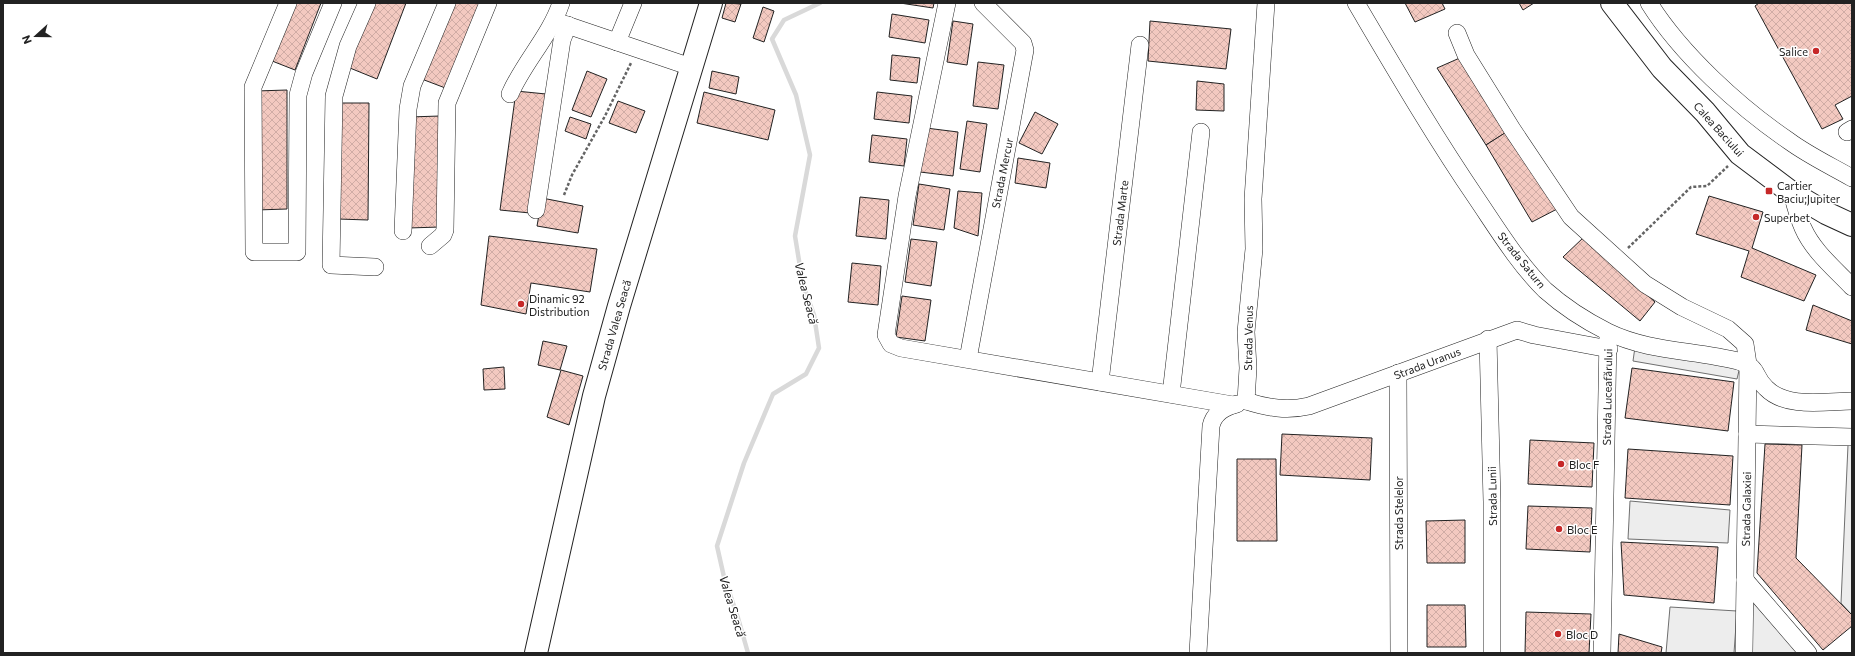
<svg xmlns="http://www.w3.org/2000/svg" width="1855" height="656" font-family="Commissioner,sans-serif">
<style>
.parking{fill:#ededed;stroke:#6f6f6f}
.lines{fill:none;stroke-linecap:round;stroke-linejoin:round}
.stream{stroke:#d9d9d9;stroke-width:4.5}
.building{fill:url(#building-cross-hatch);stroke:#222}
.minor-casing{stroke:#222;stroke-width:18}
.major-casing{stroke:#222;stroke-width:24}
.path{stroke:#646464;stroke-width:2.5;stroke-dasharray:3 2;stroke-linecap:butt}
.minor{stroke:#fff;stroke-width:17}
.major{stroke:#fff;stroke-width:22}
.poi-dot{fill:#c62828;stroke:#fff;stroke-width:1.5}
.labels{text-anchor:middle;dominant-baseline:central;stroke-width:3;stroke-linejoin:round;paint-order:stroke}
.poi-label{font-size:11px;fill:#222;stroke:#fff;text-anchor:start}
.street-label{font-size:11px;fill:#222;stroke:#fff}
.water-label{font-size:12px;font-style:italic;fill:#222;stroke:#fff}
</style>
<defs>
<pattern id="building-cross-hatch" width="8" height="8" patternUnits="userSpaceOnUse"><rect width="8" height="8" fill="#f3c9c0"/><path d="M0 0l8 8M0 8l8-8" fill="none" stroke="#d0aca5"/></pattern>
</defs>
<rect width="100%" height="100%" fill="#fff"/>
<g class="parking">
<polygon points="1635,347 1741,362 1737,379 1633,361"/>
<polygon points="1852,443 1852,615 1841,603 1848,445"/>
<polygon points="1630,501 1730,510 1728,543 1628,539"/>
<polygon points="1745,580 1808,653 1744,653"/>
<polygon points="1670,607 1737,611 1734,653 1666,653"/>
</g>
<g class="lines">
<polyline class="stream" points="748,653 738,618 724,577 717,546 744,463 773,394 806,374 819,348 814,315 803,285 795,236 810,155 796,95 772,39 784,20 820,3"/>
</g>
<g class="building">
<polygon points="289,3 321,3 295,70 267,59"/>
<polygon points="370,3 406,3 377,79 345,66"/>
<polygon points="448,3 481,3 448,89 419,78"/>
<polygon points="726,3 741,4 735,22 722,18"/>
<polygon points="900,3 934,3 933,8"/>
<polygon points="1405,3 1442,3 1445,9 1415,22"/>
<polygon points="1519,3 1534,3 1523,10"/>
<polygon points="1759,3 1852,3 1852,96 1835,105 1843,119 1822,129 1755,6"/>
<polygon points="763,7 774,11 764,42 753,38"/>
<polygon points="892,14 929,20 925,43 889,37"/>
<polygon points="953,21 973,24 967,65 947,62"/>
<polygon points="1150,21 1231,29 1226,69 1148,61"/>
<polygon points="892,55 920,58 917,83 890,80"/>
<polygon points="1462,57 1508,131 1486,145 1437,68"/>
<polygon points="978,62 1004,65 998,109 973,106"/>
<polygon points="587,71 607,79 591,117 572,110"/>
<polygon points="712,71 739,77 736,94 709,88"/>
<polygon points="1197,81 1224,84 1224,111 1196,110"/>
<polygon points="287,90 287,209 256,210 256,91"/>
<polygon points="516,91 546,94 530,213 500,210"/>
<polygon points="704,92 775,110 768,140 697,123"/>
<polygon points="877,92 912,96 909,123 874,119"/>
<polygon points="618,101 645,111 636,133 609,123"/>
<polygon points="339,103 369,103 368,220 338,219"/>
<polygon points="1035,112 1058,124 1042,154 1019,143"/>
<polygon points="440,116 440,227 408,228 409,117"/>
<polygon points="570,117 591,124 586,139 565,131"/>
<polygon points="967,121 987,124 980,172 960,169"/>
<polygon points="926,128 958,132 953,176 920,172"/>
<polygon points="1508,131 1559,208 1532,222 1486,145"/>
<polygon points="872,135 907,139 904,166 869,162"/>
<polygon points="1018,158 1050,163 1046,188 1015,183"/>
<polygon points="919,184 950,189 944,230 913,225"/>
<polygon points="958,191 982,193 978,236 954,228"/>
<polygon points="1709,196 1763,212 1752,248 1816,275 1804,301 1741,277 1749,251 1696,234"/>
<polygon points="860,197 889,200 886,239 856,236"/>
<polygon points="542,198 583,206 578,233 537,226"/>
<polygon points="489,236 597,249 590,292 531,283 526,314 481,305"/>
<polygon points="1584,237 1655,302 1640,321 1563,257"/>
<polygon points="911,239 937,242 931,286 905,282"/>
<polygon points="852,263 881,266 878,305 848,302"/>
<polygon points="902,296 931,300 925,341 896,337"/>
<polygon points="1813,305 1852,321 1852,344 1806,330"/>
<polygon points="543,341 567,346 560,370 538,365"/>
<polygon points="504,367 505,389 484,390 483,369"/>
<polygon points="1632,368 1734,382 1728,431 1625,418"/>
<polygon points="561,370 583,376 569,425 547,417"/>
<polygon points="1282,434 1372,438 1370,480 1280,475"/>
<polygon points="1530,440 1594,443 1592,487 1528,484"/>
<polygon points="1765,444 1802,445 1796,558 1852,615 1852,626 1823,650 1757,573"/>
<polygon points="1628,449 1733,456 1730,505 1625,498"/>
<polygon points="1237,459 1276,459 1277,541 1237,541"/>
<polygon points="1528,506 1592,508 1590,552 1526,549"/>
<polygon points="1465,520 1465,563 1427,563 1426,521"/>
<polygon points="1621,542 1718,547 1714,603 1624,595"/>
<polygon points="1427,605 1465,605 1466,647 1427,647"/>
<polygon points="1526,612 1591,614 1589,653 1525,653"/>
<polygon points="1619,634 1662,647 1661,653 1618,653"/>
</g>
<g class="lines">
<g class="minor-casing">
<g id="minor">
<polyline points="288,3 253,87 254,252 297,252 298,95 304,73 333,3"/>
<polyline points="367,3 348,46 334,96 331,265 375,267"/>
<polyline points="947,3 907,196 886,335 891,344 901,348 1233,405"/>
<path d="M1356,3c39,66 78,133 121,196 21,31 41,64 68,91 18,16 41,31 63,42 41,20 87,18 130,29 23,7 14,14 28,27 20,21 60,13 86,13"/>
<path d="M1649,3c32,51 90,104 140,138 19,14 42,25 63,37"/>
<polyline points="555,21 691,67"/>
<polyline points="1457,33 1466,55 1512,129 1571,217 1645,284 1682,307 1728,329 1745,344 1748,364 1744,653"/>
<polyline points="617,42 633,3"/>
<path d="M510,94c14,-32 40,-58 51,-91"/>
<polyline points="1847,132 1852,129"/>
<path d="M1792,193c3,12 6,24 11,35 10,23 32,41 49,59"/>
<polyline points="536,210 562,40 568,25"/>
<polyline points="403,231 408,109 412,86 447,3"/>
<polyline points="430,246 443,235 445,230 447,103 488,3"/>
<polyline points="1488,339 1492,502 1492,653"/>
<polyline points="968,359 1025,50 1023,43 983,3"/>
<polyline points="1398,373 1399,653"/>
<polyline points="1100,382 1140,45"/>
<polyline points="1171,394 1201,132"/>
<polyline points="1246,401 1248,368 1246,332 1254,249 1253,199 1266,3"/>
<path d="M1246,401c22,7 41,10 63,5l208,-76 17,5 75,14"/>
<polyline points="1747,434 1852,437"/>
<polyline points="1745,580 1808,653"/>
<path d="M1198,653l13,-227c3,-13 13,-19 26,-22"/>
<polyline points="1602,653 1608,337"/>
</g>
</g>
<g class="major-casing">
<g id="major">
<polyline points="1612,3 1662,68 1705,112 1740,154 1792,193 1826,213 1852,225"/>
<polyline points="536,653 594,396 619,306 711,3"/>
</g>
</g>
<g class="path">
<polyline points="564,195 572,175 605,116 631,63"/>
<polyline points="1628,248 1691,187 1707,186 1728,166"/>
</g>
<use href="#minor" class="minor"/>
<use href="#major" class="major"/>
</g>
<g class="poi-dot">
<circle cx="1816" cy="51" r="4"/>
<rect x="1765" y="187" width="8" height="8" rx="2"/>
<circle cx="1756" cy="217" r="4"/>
<circle cx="521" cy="304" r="4"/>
<circle cx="1561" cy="464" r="4"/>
<circle cx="1559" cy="529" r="4"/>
<circle cx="1558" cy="634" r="4"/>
</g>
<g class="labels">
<g class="poi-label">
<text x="1808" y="51" text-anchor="end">Salice</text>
<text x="1777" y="185">Cartier<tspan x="1777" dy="13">Baciu;Jupiter</tspan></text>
<text x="1764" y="217">Superbet</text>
<text x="529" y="298">Dinamic 92<tspan x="529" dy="13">Distribution</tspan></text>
<text x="1569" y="464">Bloc F</text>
<text x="1567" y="529">Bloc E</text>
<text x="1566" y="634">Bloc D</text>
</g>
<g class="street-label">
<text transform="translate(1719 129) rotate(48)">Calea Baciului</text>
<text transform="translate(1002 173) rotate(-79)">Strada Mercur</text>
<text transform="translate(1120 213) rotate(-83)">Strada Marte</text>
<text transform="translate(1522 260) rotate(51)">Strada Saturn</text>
<text transform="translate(614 325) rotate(-74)">Strada Valea Seacă</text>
<text transform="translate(1248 338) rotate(-89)">Strada Venus</text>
<text transform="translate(1427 363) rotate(-21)">Strada Uranus</text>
<text transform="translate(1607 397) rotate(-89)">Strada Luceafărului</text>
<text transform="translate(1492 496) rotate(-91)">Strada Lunii</text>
<text transform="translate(1746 509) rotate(-89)">Strada Galaxiei</text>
<text transform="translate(1398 513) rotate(-90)">Strada Stelelor</text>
</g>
<g class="water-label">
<text transform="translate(807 293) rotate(76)">Valea Seacă</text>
<text transform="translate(733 606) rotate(73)">Valea Seacă</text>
</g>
</g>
<rect width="1855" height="656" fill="none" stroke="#222222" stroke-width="8"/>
<g transform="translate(36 36) rotate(249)" stroke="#ffffff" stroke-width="3" paint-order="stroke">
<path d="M0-3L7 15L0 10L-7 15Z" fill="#222222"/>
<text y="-6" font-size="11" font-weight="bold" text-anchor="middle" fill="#222222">N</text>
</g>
</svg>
